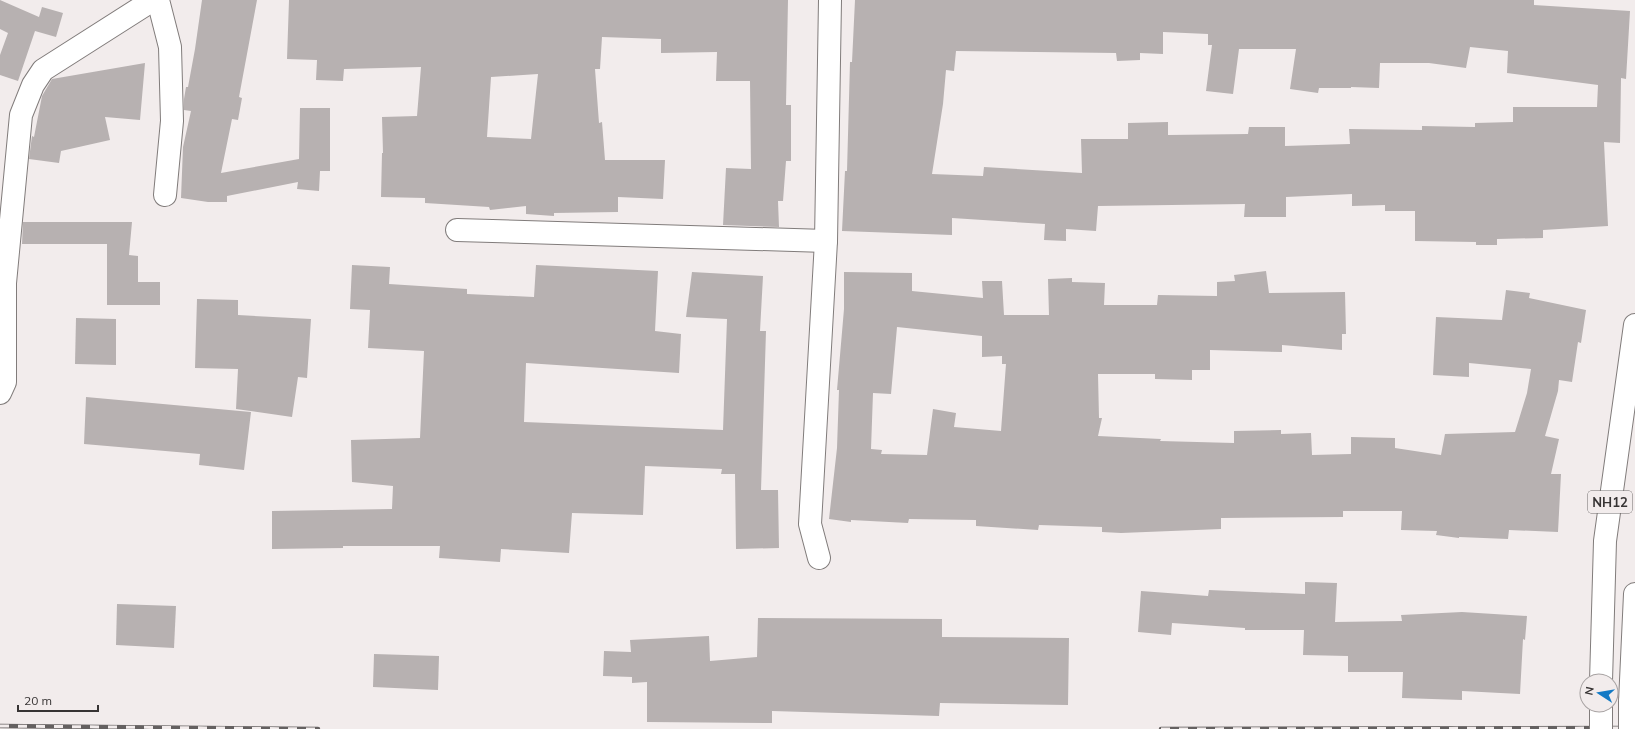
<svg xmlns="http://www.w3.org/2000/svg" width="1635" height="729" font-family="Mulish,sans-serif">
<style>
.building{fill:#b7b1b1;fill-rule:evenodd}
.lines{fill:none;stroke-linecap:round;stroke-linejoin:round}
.street-casing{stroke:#817c7b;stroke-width:24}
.highway-casing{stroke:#817c7b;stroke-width:24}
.street{stroke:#fff;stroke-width:22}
.highway{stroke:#fff;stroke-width:22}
.rail-casing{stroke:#646060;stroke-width:4.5}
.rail{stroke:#f2ecec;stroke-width:3;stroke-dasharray:9;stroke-linecap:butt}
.highway-bridge-casing{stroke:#817c7b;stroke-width:24;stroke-linecap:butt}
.highway-bridge{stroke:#fff;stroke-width:22}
.labels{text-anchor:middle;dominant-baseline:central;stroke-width:3;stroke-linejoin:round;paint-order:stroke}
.shield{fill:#f2ecec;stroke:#6f6b6b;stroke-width:1}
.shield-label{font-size:13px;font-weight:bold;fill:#373434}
</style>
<rect width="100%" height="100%" fill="#f2ecec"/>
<g class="building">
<polygon points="0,0 39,17 42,7 63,13 56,37 35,31 18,81 0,75 0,55 8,33 0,29"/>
<polygon points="202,0 257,0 239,97 242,98 238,120 232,119 221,173 299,159 300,108 330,108 330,171 320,171 319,191 297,189 298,182 227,196 227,202 208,202 181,198 183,147 191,111 184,110 184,99 186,87 188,87 195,49"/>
<path d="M289,0h499l-2,105h5v56h-5l-3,40h-5l1,26 -56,-2 3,-57 25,1 -1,-88h-34l1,-29 -56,1v-14l-59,-2 -2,32h-5l4,54 3,-1 3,38h60l-2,39 -45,-2v15l-64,1v3l-28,-2v-8l-36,4 -1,-3 -64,-4v-5l-44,-1 1,-44h1l-1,-36 35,-1 4,-49 -77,2 -1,12 -27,-1 1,-20 -30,-1zM538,74l-7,65 -44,-2 4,-60z"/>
<path d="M855,0h679v5l96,6 -4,68 -5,-1 -1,65 -16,-1 4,84 -65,4v8l-46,1v6h-21v-3l-61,-1v-30h-30v-6l-33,1v-12l-66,3v20h-42l1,-13 -147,2 -2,25 -30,-2v12l-22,-1 1,-16 -93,-6v17l-110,-4 3,-60h2l3,-109h2zM1163,32l45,2v11h4l-6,46 27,3 6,-45h57l-6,40 28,4 1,-5h32v-1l28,1 1,-25h49l37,5 4,-21 38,4 -1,22 91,12 -1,22h-84v15l-38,1v4l-53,-1v4l-73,-1 1,15 -65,2v-19h-36l-1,7 -80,1v-13l-40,1v16h-47l1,34 -98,-6 -1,9 -51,-2 11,-70 3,-34 8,1 2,-20 160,2 1,8 23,-1v-7l23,1z"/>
<polygon points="145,63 140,120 105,117 110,140 61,151 59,163 29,159 32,136 34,137 42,96 52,79"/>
<polygon points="23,222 132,222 129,255 138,256 138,282 160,282 160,305 107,305 107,244 22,244"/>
<polygon points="352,265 390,267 389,284 467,289 467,294 534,297 536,265 658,271 655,331 681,334 679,373 526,363 524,422 723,430 727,319 686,317 692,272 763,276 760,331 766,331 761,490 778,490 779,548 736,549 735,474 721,474 722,469 645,466 643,515 572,513 569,553 501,549 500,562 439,558 440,546 343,546 343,548 272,549 272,511 392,509 393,486 352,482 351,440 420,438 424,351 368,348 370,310 350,309"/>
<path d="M1266,271l3,22 76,-1 1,42h-4v16l-60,-5v7l-72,-2v20h-18v10l-37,-1v-5h-57l1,44h3l-4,18 63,3 -1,2 74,2v-12l47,-1v4l30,-1 1,22 39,-1v-17l44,1v10l46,7 4,-21 70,-2 12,-39 4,-24 -62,-6v14l-36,-2 3,-58 66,3 4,-30 24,3 -1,5 57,12 -5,33 -3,-1 -6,40 -13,-2 -1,11 -13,45 14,3 -8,35h10l-3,58 -49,-2 -1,9 -49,-2v1l-23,-3 1,-4 -36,-1 1,-19h-59v6l-122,1v11l-100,4 -19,-1v-5l-63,-2 -1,5 -62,-4v-6l-67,-1 -1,4 -57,-3v2l-22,-3 8,-71 2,-58h-2l7,-81v-37l68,1v18l71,7 -1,-17h20l2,34h45l-1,-36 24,-1v4l33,1 -1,22h53l1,-10 59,1v-14l18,-1 -1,-6zM897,327l85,9v21l20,-1v8h4l-5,67 -47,-4 2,-14 -23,-4 -6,46 -46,-1 1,-4 -11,-1 2,-56 18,1z"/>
<polygon points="197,299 238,300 238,315 311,319 307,378 298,377 292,417 236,409 238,369 195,368"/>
<polygon points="76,318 116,319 116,365 75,364"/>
<polygon points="86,397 251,412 244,470 199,465 200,454 84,444"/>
<polygon points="1305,582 1337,583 1335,622 1402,621 1401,615 1462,612 1527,616 1525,640 1523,639 1520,694 1462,691 1462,700 1402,698 1403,672 1348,672 1348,656 1303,655 1304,630 1245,630 1245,628 1172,623 1171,635 1138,632 1141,591 1208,596 1209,590 1305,594"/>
<polygon points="117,604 176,606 174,648 116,645"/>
<polygon points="758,618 942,619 942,637 1069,638 1068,705 940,703 939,716 772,711 772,723 647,722 647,682 632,683 632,677 603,676 604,651 631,652 630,640 709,636 710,661 757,657"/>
<polygon points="374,654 439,656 438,690 373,687"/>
</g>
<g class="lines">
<g class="street-casing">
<g id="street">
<polyline points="158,0 170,47 172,121 165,195"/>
<polyline points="457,230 826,241"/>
<polyline points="0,393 5,382 5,283 21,115 33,85 43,70 153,0"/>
<polyline points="819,558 810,524 826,241 830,0"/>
</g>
</g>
<g class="highway-casing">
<g id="highway">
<polyline points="1601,681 1605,541 1635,325"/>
<polyline points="1630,702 1635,594"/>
</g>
</g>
<use href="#street" class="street"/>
<use href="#highway" class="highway"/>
<g class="rail-casing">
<g id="rail">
<polyline points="0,726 318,729"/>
<polyline points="1161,729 1635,728"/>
</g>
</g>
<use href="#rail" class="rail"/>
<g class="highway-bridge-casing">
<g id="highway-bridge">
<polyline points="1630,702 1630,729"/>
<polyline points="1601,705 1601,729"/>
</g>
</g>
<use href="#highway-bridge" class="highway-bridge"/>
</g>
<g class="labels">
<rect class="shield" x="1588" y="491" width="44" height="22" rx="3"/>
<g class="shield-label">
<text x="1610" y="502">NH12</text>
</g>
</g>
<g transform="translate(1599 693) rotate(282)"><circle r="19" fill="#f2ecec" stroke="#a7a2a2"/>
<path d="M0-3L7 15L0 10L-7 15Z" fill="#137ac5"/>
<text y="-6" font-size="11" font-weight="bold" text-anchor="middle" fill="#373434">N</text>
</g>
<path d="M18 705v6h80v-6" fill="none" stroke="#373434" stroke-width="2"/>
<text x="24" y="705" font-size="12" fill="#373434" stroke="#f2ecec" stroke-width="3" paint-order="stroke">20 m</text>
</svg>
